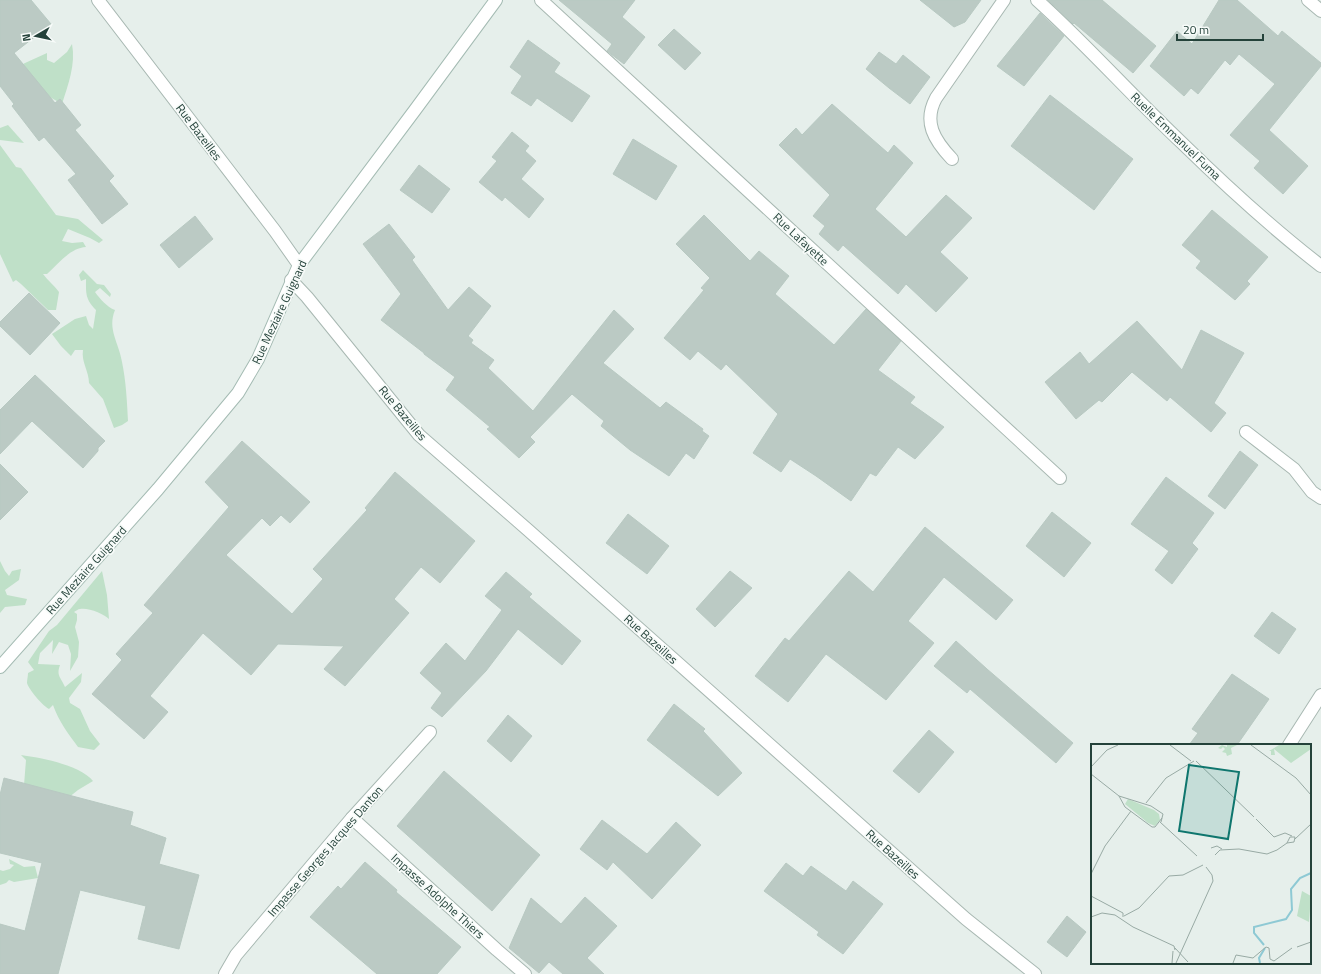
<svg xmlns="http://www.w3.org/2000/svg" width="1321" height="974" font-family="'Titillium Web',sans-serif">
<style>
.green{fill:#bfe0c8}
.building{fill:#bbcac4;stroke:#b8c9c2}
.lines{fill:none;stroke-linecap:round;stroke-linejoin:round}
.street-casing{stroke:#a8b8b2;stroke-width:14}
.secondary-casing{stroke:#a4bbb3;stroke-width:14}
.street{stroke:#fff;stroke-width:12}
.secondary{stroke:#fff;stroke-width:12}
.labels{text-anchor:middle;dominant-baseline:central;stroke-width:3.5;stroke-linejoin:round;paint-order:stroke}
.street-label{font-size:12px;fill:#24423a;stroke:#f7fbf9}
.inset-river{fill:none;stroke:#8ec9d4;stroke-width:2}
.inset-road{fill:none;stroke:#98aaa4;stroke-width:1}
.view{fill:#0f766e;fill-opacity:0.15;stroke:#0f766e;stroke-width:2}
.inset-edge{fill:none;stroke:#24423a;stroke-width:2}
</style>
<rect width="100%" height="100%" fill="#e6efeb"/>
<g class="green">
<path d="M72,44c4,20 -4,41 -10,60l-14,-8 -37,-25 14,-8 22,-10v7l7,3 13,-11z"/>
<polygon points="8,125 24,143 0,140 0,128"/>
<path d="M0,145l16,22 5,1 35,47 22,4 25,21 -4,3 -9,-5 -22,-9 -6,12 10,2 11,-1 3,5c-16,1 -28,17 -39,27h-4c5,7 11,11 16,18l-3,18h-8l-27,-26 -5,-4 -3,2 -13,-28z"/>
<path d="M83,270l14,14 7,1 7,9 -1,3 -10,-9 -5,4c5,7 12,15 20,18 -8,19 4,33 7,52 4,19 5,39 6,59l-6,4 -8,3 -11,-29 -14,-16c0,-12 -8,-21 -6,-33h-8l-4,6 -10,-10 -9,-12 23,-15 11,-3 3,9 4,4 3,-19c-11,-11 -10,-17 -10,-31l-5,2 -2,-6z"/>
<polygon points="0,561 5,571 9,576 12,571 21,569 19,580 5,590 7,595 27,599 25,605 5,607 0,613"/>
<path d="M102,571l5,24 2,24c-4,-5 -22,-12 -29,-10 -2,0 -4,2 -6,3l3,2v6l-2,7 4,15 -1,15 -8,14 1,-17 -3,-9 -9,-3 -7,12 1,-14 -13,13 -2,11 22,1c-4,11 1,12 5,22l17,-14 -1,9 -12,16 1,5 10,6 10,22 10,13 -6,6 -16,-3c-9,-12 -20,-27 -25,-42l-4,4c-6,-3 -20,-19 -22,-26 0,-3 1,-7 1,-10l6,-3 -6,-8 21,-31 8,-6z"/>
<path d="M21,755c21,3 59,10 72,26l-15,9 -10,8 -44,-13 2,-25z"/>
<polygon points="9,859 24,867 35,866 38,878 14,882 9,880 6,883 0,885 0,870 3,871 10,869 14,865 10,864"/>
</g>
<g class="building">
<polygon points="0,0 31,0 51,24 14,53 55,103 60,99 81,125 75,130 114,176 109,181 128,204 102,224 68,180 76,174 44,137 39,141 12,106 14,104 0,86"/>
<polygon points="559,0 635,0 622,17 645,37 624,64 607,51 612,44"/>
<polygon points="920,0 981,0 965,22 954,27"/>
<polygon points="1048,0 1102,0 1156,46 1133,73 1074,23 1073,24"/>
<polygon points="1219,0 1237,0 1278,36 1282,31 1321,63 1321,66 1269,130 1308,166 1283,194 1254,168 1260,161 1230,135 1275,84 1239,54 1230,65 1225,60 1198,94 1191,88 1184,96 1150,66 1177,31 1192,44"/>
<polygon points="1040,13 1064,36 1024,86 997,66"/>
<polygon points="674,29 701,53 685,70 658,45"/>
<polygon points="528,40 560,63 554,72 590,96 572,122 537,98 531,106 511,93 522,76 510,67"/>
<polygon points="879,52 896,64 903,55 930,77 910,104 889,88 866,69"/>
<polygon points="1050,95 1133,159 1094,210 1011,146"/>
<polygon points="832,104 888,153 894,145 913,163 875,209 906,237 946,195 972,218 940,252 968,278 936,312 906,284 898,294 843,245 838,251 819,234 825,226 813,216 830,195 779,145 796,128 802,135"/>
<polygon points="512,132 529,146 525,151 536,161 521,179 544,199 529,218 505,197 502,201 479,182 497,161 492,157"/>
<polygon points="633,139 677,166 656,200 613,174"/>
<polygon points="419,165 450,189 432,213 400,190"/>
<polygon points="1212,210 1268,257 1247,281 1250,284 1235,300 1196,268 1201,261 1182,245"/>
<polygon points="704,215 750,261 759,251 789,276 775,294 834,345 866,309 901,341 878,370 915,397 910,403 944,427 915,459 898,447 876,476 870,473 851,501 816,476 790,459 781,472 753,453 778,414 726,364 721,370 698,351 690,360 664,338 704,290 701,288 710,278 676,244"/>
<polygon points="195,216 213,239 179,268 160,245"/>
<polygon points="389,224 415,257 412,260 448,310 469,287 491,306 468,336 473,340 471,343 494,360 488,368 533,411 614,310 634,329 603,363 660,408 666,402 703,429 702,431 709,436 694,459 686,453 669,476 630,450 601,426 604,421 572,394 530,437 535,442 519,458 487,429 490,427 446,390 455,377 424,354 424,353 381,320 401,294 363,244"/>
<polygon points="29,293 60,323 30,355 0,326 0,322"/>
<polygon points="1137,321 1182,370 1201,330 1244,353 1214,403 1226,413 1211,432 1170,397 1167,401 1132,372 1102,402 1099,400 1076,419 1045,382 1080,352 1089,364"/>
<polygon points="35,375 105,441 98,448 98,451 83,468 32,421 0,454 0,410"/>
<polygon points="242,441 310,502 290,523 281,515 270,526 262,518 226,555 292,614 323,579 313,569 367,510 365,508 395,472 475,541 440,583 421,567 394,599 409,613 345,686 324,669 344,646 278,644 251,675 203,633 150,696 168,712 144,739 92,694 122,660 116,654 153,613 144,605 229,507 205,482"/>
<polygon points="1240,451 1258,465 1225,509 1208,496"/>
<polygon points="0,464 28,492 0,520"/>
<polygon points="1166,477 1214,513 1192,543 1198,549 1172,584 1155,570 1169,551 1131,524"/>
<polygon points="1052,512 1091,543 1064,577 1026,546"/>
<polygon points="628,514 669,546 647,574 606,543"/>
<polygon points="925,527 1013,600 996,620 944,577 908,621 934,643 886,700 826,654 788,702 755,676 785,638 789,641 849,571 873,592"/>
<polygon points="730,571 752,588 715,627 696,609"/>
<polygon points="506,572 532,594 529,597 581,641 562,665 518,629 486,671 442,717 431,708 442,693 420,673 446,643 465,661 502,610 485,596"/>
<polygon points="1272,612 1296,629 1279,654 1254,636"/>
<polygon points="956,641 987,669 1073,743 1056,763 970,689 967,693 934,666"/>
<polygon points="1232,674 1269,699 1237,745 1189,745 1198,733 1192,729"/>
<polygon points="674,704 705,729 703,731 742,773 718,796 647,740"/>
<polygon points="508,715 532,736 511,762 487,741"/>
<polygon points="929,730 954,752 919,793 893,771"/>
<polygon points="444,771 540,855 492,911 397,826"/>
<polygon points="4,778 133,812 130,825 166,838 159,864 199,875 179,949 138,939 146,906 80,890 58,974 0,974 0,924 25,931 42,863 0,853 0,795"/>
<polygon points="602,820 647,854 676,822 701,845 652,899 613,862 607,870 580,849"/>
<polygon points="365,862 397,890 396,892 461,947 437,974 377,974 310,917 338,886 341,889"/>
<polygon points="786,863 803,876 811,866 846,891 853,881 883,904 843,954 817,935 819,932 764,891"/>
<polygon points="585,897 617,926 587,958 604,974 563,974 549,962 539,973 509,948 531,898 561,924"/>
<polygon points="1067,916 1086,932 1067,957 1047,942"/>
</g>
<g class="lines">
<g class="street-casing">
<g id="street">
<polyline points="98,0 275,231 299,265"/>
<polyline points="541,0 1060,478"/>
<path d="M1037,0c50,45 95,96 145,143 44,43 90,85 139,123"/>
<polyline points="1308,0 1321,11"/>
<path d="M952,159c-18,-19 -29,-37 -16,-61l68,-98"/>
<polyline points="291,280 307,297 419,435 528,530 966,919 1035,974"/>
<polyline points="1246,432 1294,469 1312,492 1321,498"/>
<polyline points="1289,745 1321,695"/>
<polyline points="352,818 497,950 525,974"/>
<polyline points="225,974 236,955 352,818 430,732"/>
</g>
</g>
<g class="secondary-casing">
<polyline id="secondary" points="0,667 158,489 238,393 258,359 299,265 415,110 496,0"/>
</g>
<use href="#street" class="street"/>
<use href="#secondary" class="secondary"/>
</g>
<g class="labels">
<g class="street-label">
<text transform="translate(199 132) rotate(53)">Rue Bazeilles</text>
<text transform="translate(1176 136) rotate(44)">Ruelle Emmanuel Fuma</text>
<text transform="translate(801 239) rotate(43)">Rue Lafayette</text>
<text transform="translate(279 312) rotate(-65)">Rue Meziaire Guignard</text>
<text transform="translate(403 413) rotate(50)">Rue Bazeilles</text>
<text transform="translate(86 570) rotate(-48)">Rue Meziaire Guignard</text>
<text transform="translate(651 639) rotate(42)">Rue Bazeilles</text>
<text transform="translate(325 851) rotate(-49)">Impasse Georges Jacques Danton</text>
<text transform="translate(893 854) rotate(42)">Rue Bazeilles</text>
<text transform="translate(438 896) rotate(42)">Impasse Adolphe Thiers</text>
</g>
</g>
<g transform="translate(1091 744)">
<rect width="220" height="220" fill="#e6efeb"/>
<path d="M131,1l5,2v-2h10l-6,3 1,6 -5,2 -1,-3 -4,-1 3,-3 -2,-2 -2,2 -3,-1zM188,1h32v4l-20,14 -17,-14 1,6h-4v-4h-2zM37,55l26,11 5,4 1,6 -5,6 -7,-3 -23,-19zM211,147l9,5 -2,26 -12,-6z" fill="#bfe0c8"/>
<path class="inset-river" d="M173,201l-10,-12v-6l32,-8 6,-9 -1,-21 9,-11 11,-5M169,219l-1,-5 6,-10"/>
<path class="inset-road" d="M79,1l21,16M160,1l45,33 15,17M105,17l58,56M0,23l16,-17 11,-5M0,30l28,22 6,11 27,20h3l7,-9M28,52l32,10 12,8 -2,8M55,59l20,-25 28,-17M165,75l18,18 11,-4 7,3M69,78l37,34M204,95l16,-15M120,104l6,-2 5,3M124,111l5,-5 19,-1 28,5 10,-4 10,-7 3,-6h5l-1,5 -7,1M0,130l14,-28 26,-35M0,152l32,17v4M33,172l15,-8 30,-32 14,-1 20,-10M0,173l11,-4 13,2 18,12 41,19 1,4M206,203l14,-5M84,204l13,14M81,219l1,-12M85,219l37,-82 -1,-6 -6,-8M142,219l3,-8 17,3 13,-11 3,1 1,11 4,2 18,-13"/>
<path class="view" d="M98,21l50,7 -11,67 -49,-8z"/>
<rect width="220" height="220" class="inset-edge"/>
</g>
<g transform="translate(36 36) rotate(261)" stroke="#f7fbf9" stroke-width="3" paint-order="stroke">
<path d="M0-3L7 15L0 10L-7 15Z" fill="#24423a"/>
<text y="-6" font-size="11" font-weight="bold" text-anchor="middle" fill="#24423a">N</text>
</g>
<path d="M1177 34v6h86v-6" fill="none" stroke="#24423a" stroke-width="2"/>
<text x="1183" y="34" font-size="12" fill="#24423a" stroke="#f7fbf9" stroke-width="3" paint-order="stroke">20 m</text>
</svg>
